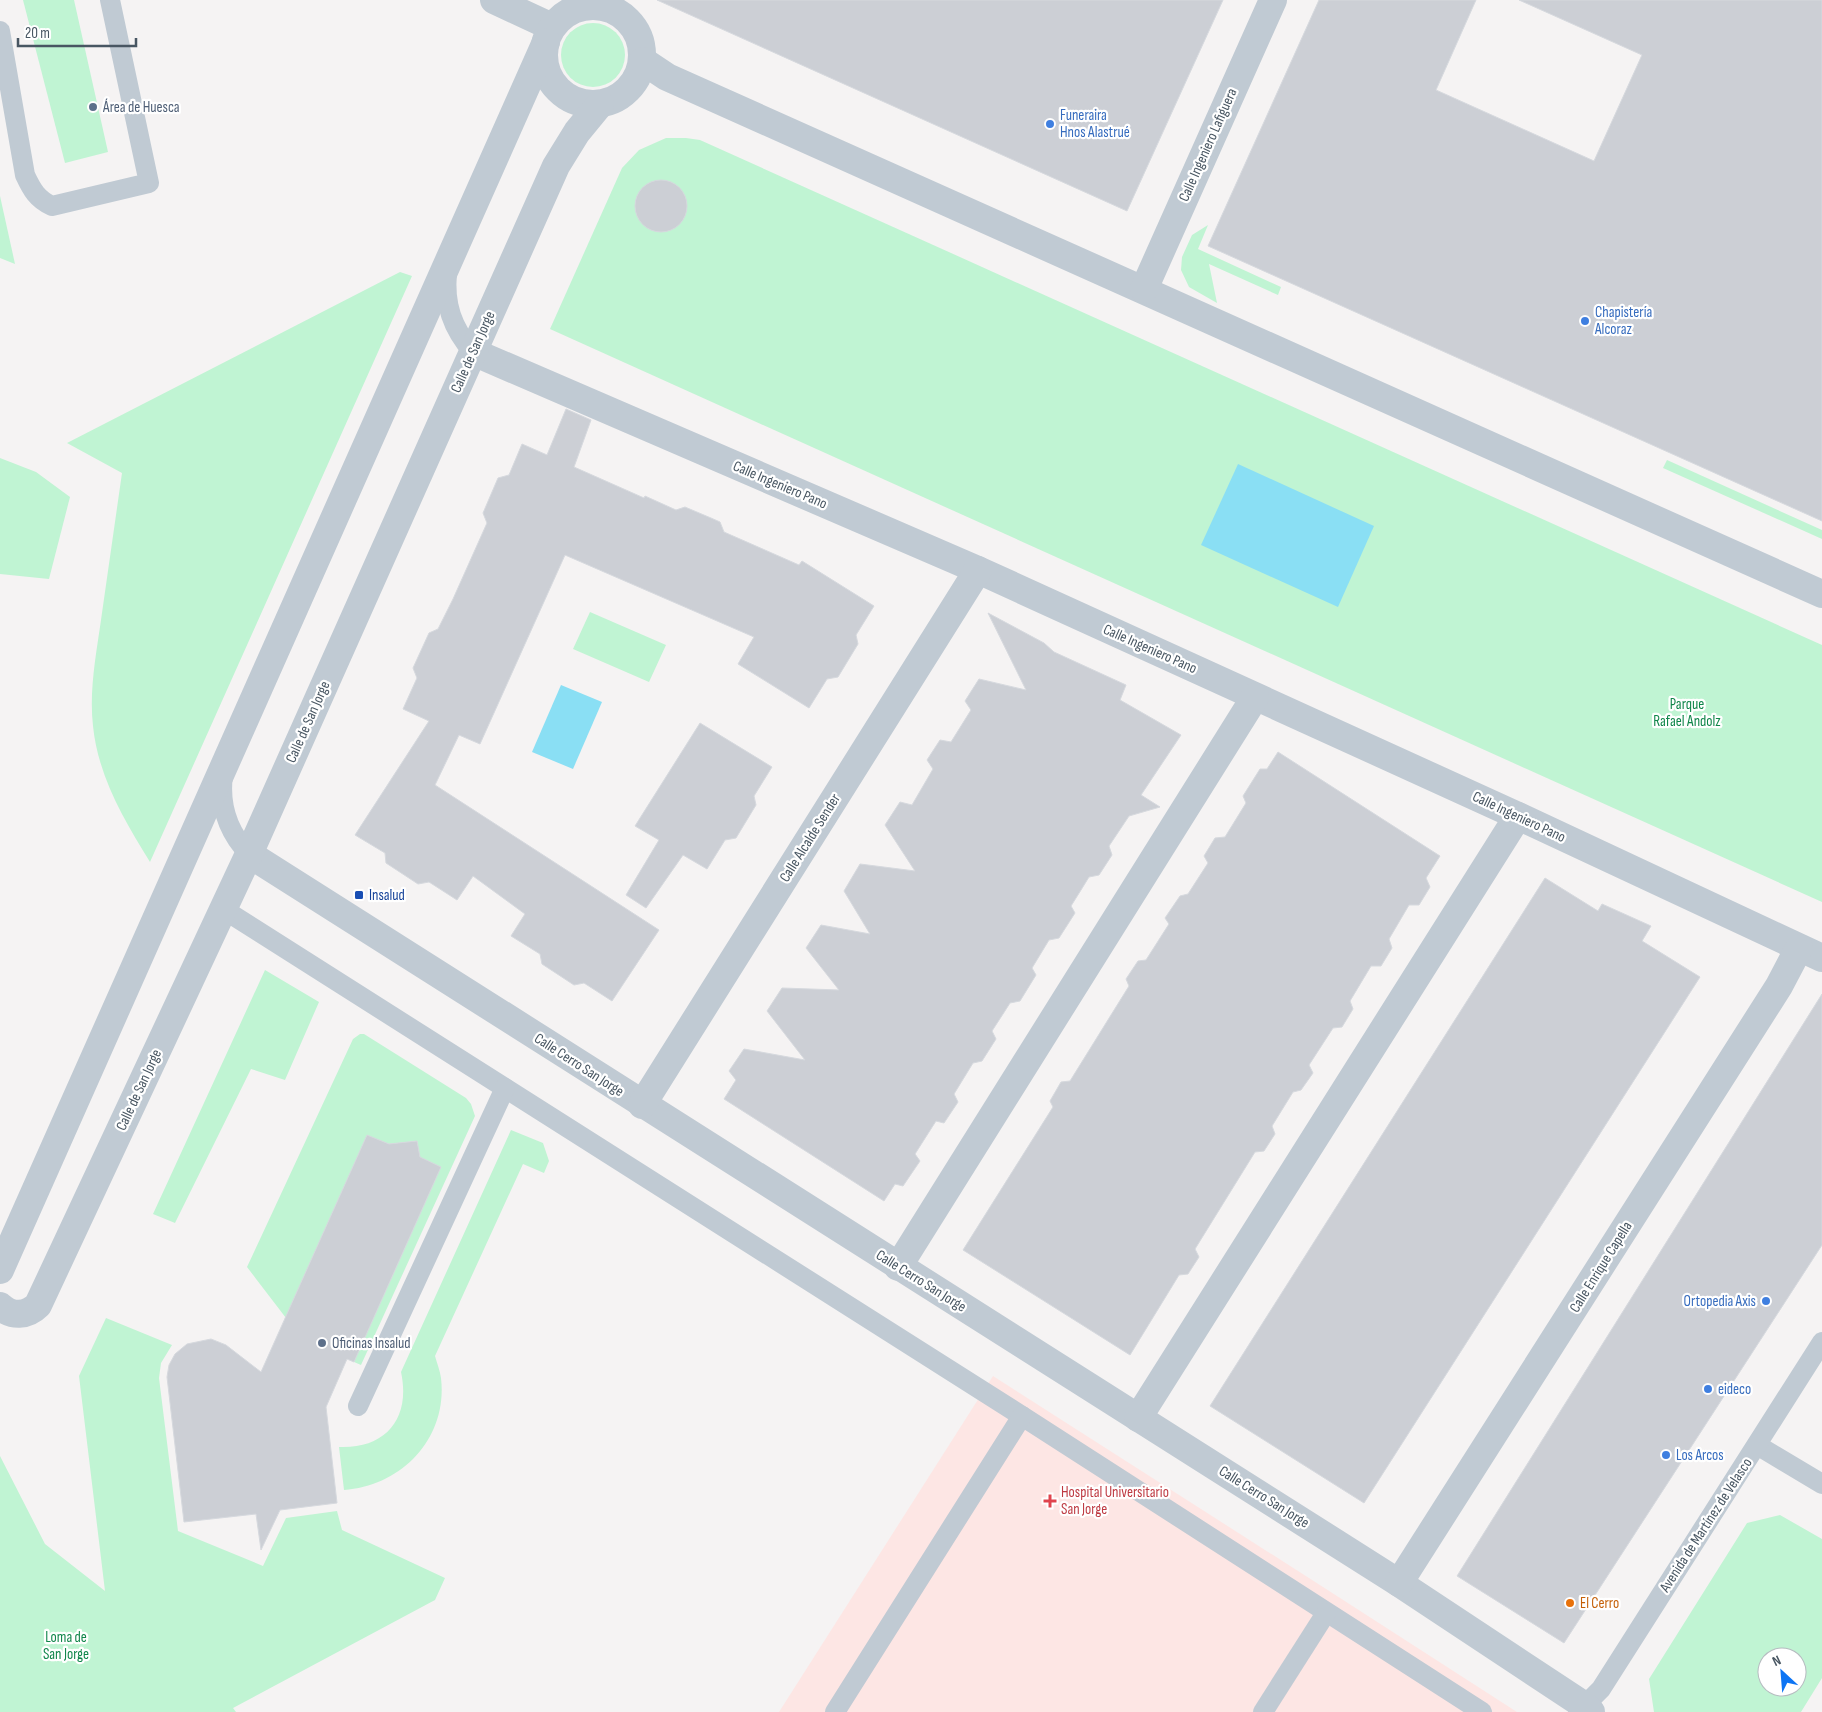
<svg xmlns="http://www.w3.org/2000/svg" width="1822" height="1712" font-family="'Sofia Sans Condensed',sans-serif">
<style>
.medical{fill:#fde6e4}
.green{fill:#c0f4d3;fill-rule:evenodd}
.water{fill:#8adff4}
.building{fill:#cccfd5;stroke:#d6d9de}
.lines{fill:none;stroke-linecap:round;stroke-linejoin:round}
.lane{stroke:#c0cad3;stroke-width:20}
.street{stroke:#c0cad3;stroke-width:28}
.service-dot{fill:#5c6f8a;stroke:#fff;stroke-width:2}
.shop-dot{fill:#3f7fe0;stroke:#fff;stroke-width:2}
.transit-dot{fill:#1a4fb4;stroke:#fff;stroke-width:2}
.health-dot{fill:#e0444e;stroke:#fff;stroke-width:2}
.food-dot{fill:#e8710a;stroke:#fff;stroke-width:2}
.labels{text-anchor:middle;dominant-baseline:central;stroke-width:4.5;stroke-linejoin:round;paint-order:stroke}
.service-label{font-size:15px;fill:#4e5e75;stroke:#fff;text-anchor:start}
.shop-label{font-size:15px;fill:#366cbe;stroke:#fff;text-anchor:start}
.street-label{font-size:15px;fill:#485662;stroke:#fff}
.park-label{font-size:15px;fill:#10864a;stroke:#fff}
.transit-label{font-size:15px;fill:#164399;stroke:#fff;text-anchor:start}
.health-label{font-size:15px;fill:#be3a42;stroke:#fff;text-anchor:start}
.food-label{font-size:15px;fill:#c56008;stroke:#fff;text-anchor:start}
</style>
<rect width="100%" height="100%" fill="#f5f3f3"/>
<polygon class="medical" points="993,1376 1323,1587 1517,1712 779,1712"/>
<g class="green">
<polygon points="23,0 74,0 108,152 65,163"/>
<circle cx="593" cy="55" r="32"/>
<polygon points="666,138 686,138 700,140 1822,645 1822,902 550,329 622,168 639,150"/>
<polygon points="0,196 15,264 0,258"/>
<polygon points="1208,225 1198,249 1281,287 1278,295 1209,264 1217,303 1189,287 1181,270 1182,257 1192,235"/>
<path d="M400,272l12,4 -262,586c-26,-42 -52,-86 -57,-136 -4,-35 3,-71 8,-106 7,-49 14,-98 21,-147l-55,-30z"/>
<polygon points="0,458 36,472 70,497 49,579 0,574"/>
<polygon points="1667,460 1822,530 1822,539 1663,468"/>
<polygon points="590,612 666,645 649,682 573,649"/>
<polygon points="265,970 319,1002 285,1080 251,1069 175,1223 153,1214"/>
<polygon points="360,1034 364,1034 466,1098 471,1104 475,1116 361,1365 354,1362 420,1157 417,1141 389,1144 368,1136 286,1318 247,1267 353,1039"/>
<path d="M511,1130l32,13 6,18 -5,12 -21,-9 -88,192c2,7 5,15 6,22 7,60 -39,108 -97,112l-5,-43c47,2 72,-29 62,-75z"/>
<polygon points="106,1318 172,1345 161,1363 159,1378 178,1531 263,1566 286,1518 337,1511 342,1530 445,1578 435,1600 233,1708 236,1712 0,1712 0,1456 45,1544 105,1591 79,1376"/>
<path d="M1780,1515l42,24v139l-21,34h-147l-5,-33 98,-156zM1767,1657h30v30h-30z"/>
</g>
<g class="water">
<polygon points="1238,464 1374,526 1338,607 1201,545"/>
<polygon points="561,685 602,702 573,769 532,752"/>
</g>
<g class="building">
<polygon points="657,0 1223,0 1127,211"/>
<polygon points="1319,0 1476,0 1436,90 1594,161 1642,55 1519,0 1822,0 1822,521 1208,246"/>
<circle cx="661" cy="206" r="26"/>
<polygon points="566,409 591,420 574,467 644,498 645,496 676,510 685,507 711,518 720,522 724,532 799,565 802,561 874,606 856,635 858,644 838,677 827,679 809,708 738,664 754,637 565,555 480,744 459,735 435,785 659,930 612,1001 584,983 574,985 542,964 540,954 511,936 525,914 473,876 457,900 429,882 418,884 386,863 385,853 355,835 429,721 403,709 417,678 413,668 429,633 438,629 453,599 487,523 483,513 498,478 509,475 522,444 547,455"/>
<polygon points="988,613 1044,643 1054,652 1126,685 1120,700 1181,735 1141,795 1160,807 1129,816 1109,846 1112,855 1099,875 1089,877 1081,890 1071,906 1075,913 1059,938 1049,940 1032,968 1036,975 1020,1001 1010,1003 1003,1014 992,1031 996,1039 982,1061 973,1063 954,1094 958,1102 944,1123 936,1121 915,1154 920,1161 903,1186 895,1184 884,1201 724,1099 736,1080 729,1071 744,1049 805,1060 767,1011 782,988 839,990 806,948 821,925 870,934 844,891 860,864 915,871 885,825 900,802 912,805 933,769 927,760 940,740 951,742 971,710 965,701 979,679 1026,690"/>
<polygon points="700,723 772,767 754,796 756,805 736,838 725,840 707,869 683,855 646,908 626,895 659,840 635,826"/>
<polygon points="1278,752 1440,856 1426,878 1430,887 1419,905 1409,905 1389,939 1392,948 1381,966 1371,966 1350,1001 1353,1009 1342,1027 1333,1028 1309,1065 1313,1073 1301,1090 1293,1092 1272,1126 1275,1134 1264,1151 1255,1152 1195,1249 1199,1257 1188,1274 1179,1275 1130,1355 963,1250 1053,1107 1050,1101 1061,1082 1070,1081 1129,986 1126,979 1138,961 1146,960 1169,924 1165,918 1180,896 1188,894 1208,863 1204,856 1215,838 1225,837 1246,803 1243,796 1260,769 1267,769"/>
<polygon points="1545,878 1598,911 1602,904 1651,926 1642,941 1700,977 1364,1503 1210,1406"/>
<polygon points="1822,994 1822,1245 1564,1643 1457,1576"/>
<polygon points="367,1135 389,1144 417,1141 420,1157 441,1167 354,1362 347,1359 326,1407 337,1503 280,1510 261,1550 256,1514 184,1522 167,1377 169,1365 175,1354 187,1344 211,1339 226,1345 261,1372"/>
</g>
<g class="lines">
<g class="lane">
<path d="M0,31l25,144c7,15 12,24 27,31l97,-23 -39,-183"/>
<path d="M447,273c-3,31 5,55 26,79"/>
<path d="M223,775c-4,31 5,57 26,79"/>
<polyline points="223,909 1022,1416 1482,1712"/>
<polyline points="358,1406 505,1088"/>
<polyline points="1757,1445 1822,1484"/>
<polyline points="835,1712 1022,1416"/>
<polyline points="1263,1712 1326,1613"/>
<polyline points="1578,1712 1601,1689 1822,1342"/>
</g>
<g class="street">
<polyline points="494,0 552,27"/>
<circle cx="593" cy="55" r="49"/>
<polyline points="643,61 667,77 1822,594"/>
<polyline points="1144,289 1273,0"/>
<polyline points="473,352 978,570 1518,816 1822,958"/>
<polyline points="249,854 1399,1583 1585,1706 1591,1712"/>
<polyline points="642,1105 978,570"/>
<polyline points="898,1267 1255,697"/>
<polyline points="0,1270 546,42"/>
<path d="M0,1306c12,11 27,10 38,-1l211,-451 307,-688 21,-34 23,-28"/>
<polyline points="1138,1418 1518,816"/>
<polyline points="1399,1583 1779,986 1799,948"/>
</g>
</g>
<g class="service-dot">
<circle cx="93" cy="107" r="5"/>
<circle cx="322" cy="1343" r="5"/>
</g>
<g class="shop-dot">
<circle cx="1050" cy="124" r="5"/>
<circle cx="1585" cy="321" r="5"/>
<circle cx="1766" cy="1301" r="5"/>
<circle cx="1708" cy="1389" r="5"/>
<circle cx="1666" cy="1455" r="5"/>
</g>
<rect class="transit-dot" x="354" y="890" width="10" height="10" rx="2.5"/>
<path class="health-dot" d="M1047.5 1493.5h5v5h5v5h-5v5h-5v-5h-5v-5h5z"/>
<circle class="food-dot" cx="1570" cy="1603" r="5"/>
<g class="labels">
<g class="service-label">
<text x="103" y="107">Área de Huesca</text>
<text x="332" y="1343">Oficinas Insalud</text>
</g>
<g class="shop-label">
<text x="1060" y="115">Funeraira<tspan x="1060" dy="17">Hnos Alastrué</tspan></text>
<text x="1595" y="312">Chapistería<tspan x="1595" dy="17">Alcoraz</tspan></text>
<text x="1756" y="1301" text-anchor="end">Ortopedia Axis</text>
<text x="1718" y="1389">eideco</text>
<text x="1676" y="1455">Los Arcos</text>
</g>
<g class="street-label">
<text transform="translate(1208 145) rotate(-66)">Calle Ingeniero Lafiguera</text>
<text transform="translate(473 352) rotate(-66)">Calle de San Jorge</text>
<text transform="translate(780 485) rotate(23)">Calle Ingeniero Pano</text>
<text transform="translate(1150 649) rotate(24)">Calle Ingeniero Pano</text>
<text transform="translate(308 722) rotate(-66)">Calle de San Jorge</text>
<text transform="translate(1519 817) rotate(25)">Calle Ingeniero Pano</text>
<text transform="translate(810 838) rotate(-58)">Calle Alcalde Sender</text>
<text transform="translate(579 1065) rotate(33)">Calle Cerro San Jorge</text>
<text transform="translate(139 1090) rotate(-65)">Calle de San Jorge</text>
<text transform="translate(1601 1267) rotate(-58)">Calle Enrique Capella</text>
<text transform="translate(921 1281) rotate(32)">Calle Cerro San Jorge</text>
<text transform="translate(1264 1497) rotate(32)">Calle Cerro San Jorge</text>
<text transform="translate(1706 1525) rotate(-57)">Avenida de Martínez de Velasco</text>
</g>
<g class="park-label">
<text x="1687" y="704">Parque<tspan x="1687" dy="17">Rafael Andolz</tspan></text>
<text x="66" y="1637">Loma de<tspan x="66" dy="17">San Jorge</tspan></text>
</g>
<g class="transit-label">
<text x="369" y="895">Insalud</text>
</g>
<g class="health-label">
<text x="1061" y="1492">Hospital Universitario<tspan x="1061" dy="17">San Jorge</tspan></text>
</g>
<g class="food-label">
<text x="1580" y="1603">El Cerro</text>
</g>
</g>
<g transform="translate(1782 1672) rotate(334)"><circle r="24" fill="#ffffff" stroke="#b6bbc0"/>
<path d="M0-4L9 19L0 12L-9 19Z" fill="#0d75f4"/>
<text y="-8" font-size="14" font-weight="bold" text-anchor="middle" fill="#485662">N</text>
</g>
<path d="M18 38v8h118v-8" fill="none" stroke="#485662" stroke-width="2.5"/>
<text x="25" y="38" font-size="15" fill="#485662" stroke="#ffffff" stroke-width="4" paint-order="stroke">20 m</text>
</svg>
